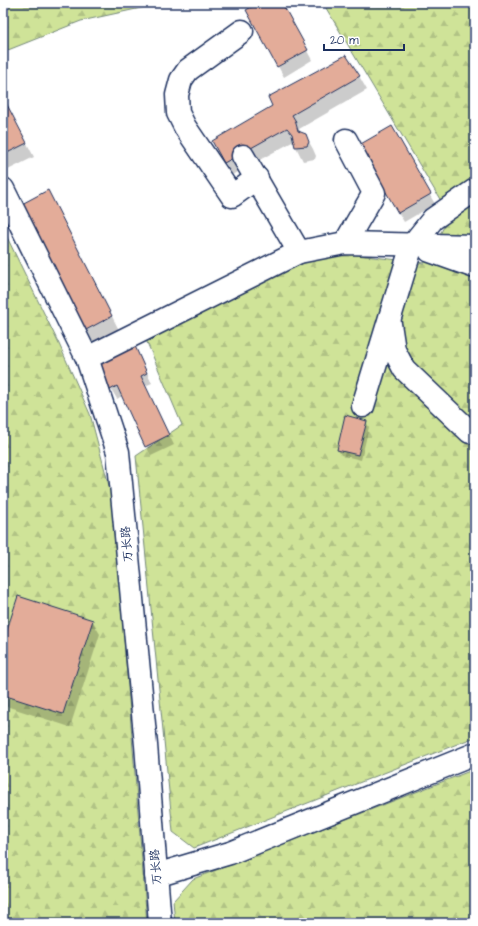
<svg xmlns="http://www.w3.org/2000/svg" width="478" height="926" font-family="'Architects Daughter','LXGW WenKai TC',sans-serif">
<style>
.forest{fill:url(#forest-firs);stroke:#75897b}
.shadow{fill:#0003}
.building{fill:#e3ac99;stroke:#1b2f5e}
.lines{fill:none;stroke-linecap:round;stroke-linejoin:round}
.minor-casing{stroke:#1b2f5e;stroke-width:25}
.path{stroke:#1b2f5e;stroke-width:2.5;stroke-dasharray:3 3;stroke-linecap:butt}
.minor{stroke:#fff;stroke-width:22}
.labels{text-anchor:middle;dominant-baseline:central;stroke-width:3;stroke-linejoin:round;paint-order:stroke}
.street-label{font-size:12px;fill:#1b2f5e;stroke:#fff}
</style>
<defs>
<pattern id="forest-firs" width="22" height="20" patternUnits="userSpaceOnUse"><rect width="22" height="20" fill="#cfe398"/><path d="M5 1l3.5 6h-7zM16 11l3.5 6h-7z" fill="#b1c385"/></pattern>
</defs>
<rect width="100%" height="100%" fill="#fff"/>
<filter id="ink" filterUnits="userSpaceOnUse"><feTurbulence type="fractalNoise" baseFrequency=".025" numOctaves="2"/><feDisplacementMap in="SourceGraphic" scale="8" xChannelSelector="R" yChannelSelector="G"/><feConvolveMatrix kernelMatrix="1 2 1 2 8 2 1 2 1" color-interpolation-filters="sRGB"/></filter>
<g filter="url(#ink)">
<g class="forest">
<polygon points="3,3 164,3 81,21 3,52"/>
<polygon points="323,3 475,3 475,737 194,848 173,832 136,456 182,425 146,340 323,251 424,263 450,216"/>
<polygon points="3,229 59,344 90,414 113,501 147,923 3,923"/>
<polygon points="475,769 475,923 175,923 173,901 193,879"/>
</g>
<g class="shadow">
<polygon points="261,3 281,3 312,60 284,77 247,11"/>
<polygon points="359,76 367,90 299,129 302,134 305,135 313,149 316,156 315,159 303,161 296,147 294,141 232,175 213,141"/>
<polygon points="3,97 34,157 8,170 3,162"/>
<polygon points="391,128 435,204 404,222 360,146"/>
<polygon points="48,191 119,330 92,344 85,330"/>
<polygon points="140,357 152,383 145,386 174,445 151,456 122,396 117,399 111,389"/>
<polygon points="366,422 369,427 361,460 341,455 338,450"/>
<polygon points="92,621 100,634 70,727 3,705 3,645"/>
</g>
<g class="building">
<polygon points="259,3 282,3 308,50 277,67 246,10"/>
<polygon points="346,55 360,76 292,115 295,120 298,131 306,134 309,142 307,146 295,147 292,134 287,128 224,163 212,141 272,106 268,97"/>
<polygon points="3,97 27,143 3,155"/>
<polygon points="392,126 431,194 398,213 359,145"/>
<polygon points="48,190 112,316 84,331 20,205"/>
<polygon points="135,346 147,373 141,376 169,435 145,447 117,386 110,390 98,364"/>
<polygon points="345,415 367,421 358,455 337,450"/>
<polygon points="18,596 93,620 63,714 3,695 3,642"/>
</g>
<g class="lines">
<g class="minor-casing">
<g id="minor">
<polyline points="242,31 188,70 181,80 177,95 178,113 185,127 232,196 257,178"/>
<polyline points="243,156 299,252"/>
<polyline points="3,189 87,358 118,452 146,745 160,923"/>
<polyline points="345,243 374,193 346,140"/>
<polyline points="430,251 475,267"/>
<polyline points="390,324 394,350 404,369 470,432"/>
<polyline points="87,358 299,252 345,243 475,246"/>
<polyline points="363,406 412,245 433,219 475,190"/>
<polyline points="156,875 230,853 475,754"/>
</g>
</g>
<polyline class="path" points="474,10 475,10"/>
<use href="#minor" class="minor"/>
</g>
</g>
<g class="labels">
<g class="street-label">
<text transform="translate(127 544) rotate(-95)">万长路</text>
<text transform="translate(156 867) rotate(-94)">万长路</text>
</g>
</g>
<rect width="478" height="926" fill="none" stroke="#fff" stroke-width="16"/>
<rect x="8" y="8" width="462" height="910" fill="none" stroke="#1b2f5e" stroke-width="1.5" filter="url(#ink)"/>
<path d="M324 44v6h80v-6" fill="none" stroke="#1b2f5e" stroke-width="2"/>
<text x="330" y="44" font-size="12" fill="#1b2f5e" stroke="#ffffff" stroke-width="3" paint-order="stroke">20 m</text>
</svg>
